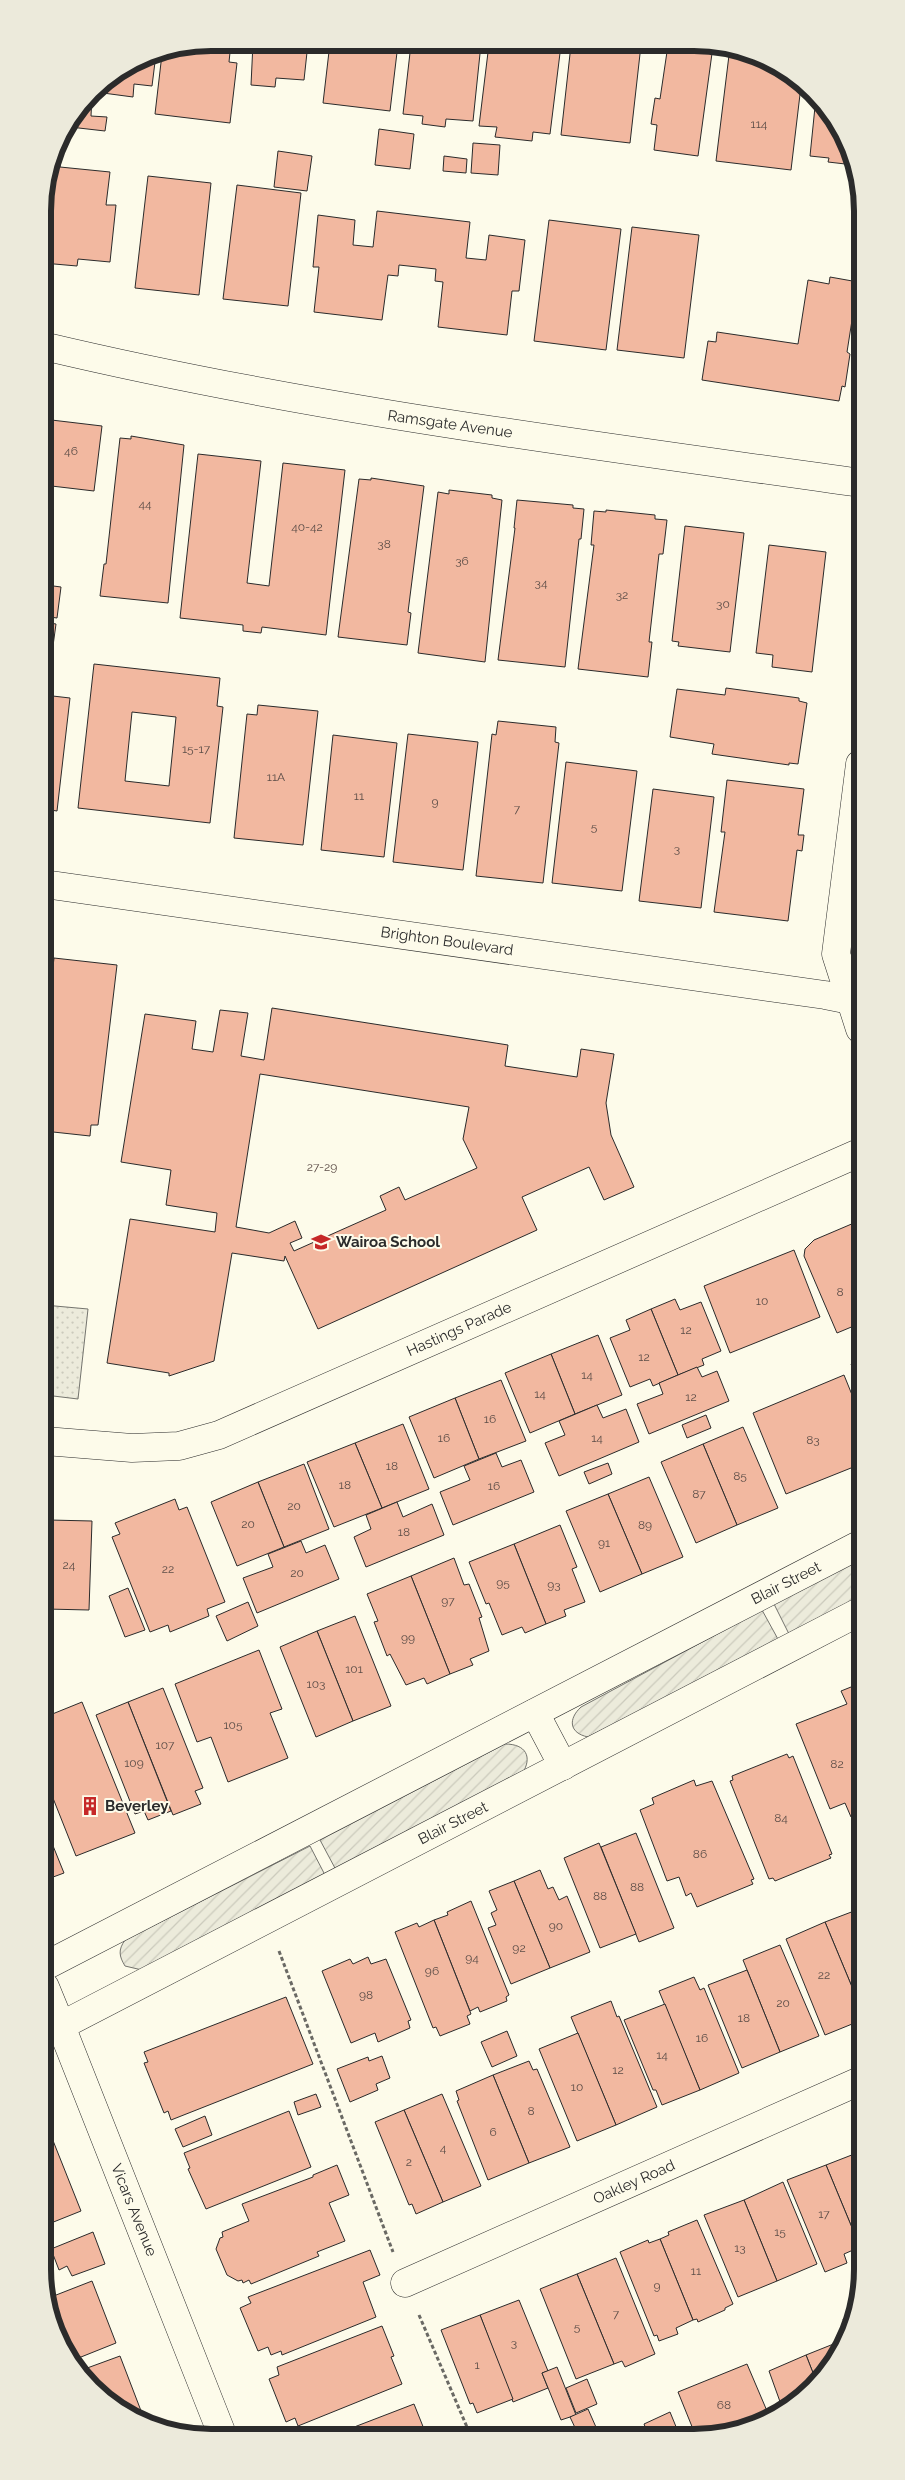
<svg xmlns="http://www.w3.org/2000/svg" width="905" height="2480" font-family="Raleway,sans-serif">
<style>
.park{fill:url(#park-dots);stroke:#74746e}
.garden{fill:url(#garden-furrows);stroke:#74746e}
.building{fill:#f2b8a0;stroke:#2b2b2b;fill-rule:evenodd}
.lines{fill:none;stroke-linecap:round;stroke-linejoin:round}
.street-casing{stroke:#2b2b2b;stroke-width:29}
.secondary-casing{stroke:#2b2b2b;stroke-width:29}
.path{stroke:#6a6964;stroke-width:3;stroke-dasharray:4 2.5;stroke-linecap:butt}
.street{stroke:#fdfbea;stroke-width:28}
.secondary{stroke:#fdfbea;stroke-width:28}
.labels{text-anchor:middle;dominant-baseline:central;stroke-width:4;stroke-linejoin:round;paint-order:stroke}
.number-label{font-size:12px;fill:#5d4e48}
.street-label{font-size:15px;fill:#2b2b2b;stroke:#fdfbea}
.poi-label{font-size:15px;font-weight:bold;fill:#2b2b2b;stroke:#fdfbea;text-anchor:start}
.rim{fill:none;stroke:#2b2b2b;stroke-width:6}
</style>
<defs>
<pattern id="park-dots" width="8" height="8" patternUnits="userSpaceOnUse" patternTransform="scale(1.25)"><rect width="8" height="8" fill="#ecebdb"/><path d="M2 2h.1M6 6h.1" fill="none" stroke="#cbcabc" stroke-width="1.8" stroke-linecap="round"/></pattern>
<pattern id="garden-furrows" width="10" height="10" patternUnits="userSpaceOnUse" patternTransform="scale(1.25)"><rect width="10" height="10" fill="#ecebdb"/><path d="M-1 1l2-2M0 10L10 0M9 11l2-2" fill="none" stroke="#cbcabc"/></pattern>
</defs>
<rect width="100%" height="100%" fill="#fdfbea"/>
<polygon class="park" points="44,1305 88,1309 78,1399 45,1395"/>
<g class="garden">
<polygon points="861,1559 861,1599 790,1636 774,1604"/>
<path d="M762,1610l17,31 -191,96c-19,-4 -20,-18 -7,-30z"/>
<path d="M505,1744c21,0 28,13 17,30l-186,96 -16,-30z"/>
<path d="M310,1846l15,29 -183,95 -17,-4c-6,-10 -7,-16 0,-26z"/>
</g>
<g class="building">
<polygon points="212,42 231,43 229,62 237,63 230,123 155,114 162,54"/>
<polygon points="253,43 308,43 304,80 276,78 275,87 251,85"/>
<polygon points="330,43 398,44 390,111 323,103"/>
<polygon points="411,44 481,44 473,121 446,119 445,127 422,124 423,116 403,114"/>
<polygon points="489,44 561,45 550,134 533,132 532,141 495,137 497,127 479,126"/>
<polygon points="571,45 641,45 630,143 561,135"/>
<polygon points="668,45 713,46 698,156 654,150 657,125 651,124 655,98 660,99"/>
<polygon points="730,47 778,65 791,76 790,84 801,86 791,170 716,161"/>
<polygon points="156,54 152,86 134,84 133,97 103,93 104,82 147,55"/>
<polygon points="92,95 91,116 107,117 105,131 70,127 71,123"/>
<polygon points="816,97 840,127 854,165 828,162 829,158 810,156"/>
<polygon points="379,129 414,134 410,169 375,165"/>
<polygon points="59,142 62,143 60,167 110,172 106,205 116,205 110,262 78,259 77,266 43,263 43,200"/>
<polygon points="473,143 500,145 498,175 471,173"/>
<polygon points="278,151 312,156 307,191 274,187"/>
<polygon points="444,156 467,159 466,173 443,171"/>
<polygon points="148,176 211,183 199,295 135,288"/>
<polygon points="237,185 301,193 288,306 223,299"/>
<polygon points="377,211 470,222 466,258 486,260 489,235 525,240 519,291 512,291 507,335 438,327 443,282 435,281 436,269 399,265 398,276 388,275 382,320 314,312 319,267 313,267 318,215 355,220 353,245 373,247"/>
<polygon points="549,220 621,229 606,350 534,341"/>
<polygon points="632,227 699,235 684,358 617,350"/>
<polygon points="830,277 858,282 847,352 850,354 845,387 842,386 839,401 702,380 708,341 716,342 717,332 798,344 808,280 829,284"/>
<polygon points="43,419 102,426 94,491 43,485"/>
<polygon points="131,436 184,445 168,603 100,596 104,564 106,564 120,438 131,439"/>
<polygon points="198,454 261,461 247,583 269,586 283,463 345,470 326,635 262,627 261,633 243,631 243,625 180,618"/>
<polygon points="371,478 424,486 408,612 411,613 407,645 338,637 359,479 371,480"/>
<polygon points="449,490 492,495 492,498 502,500 485,662 418,653 438,492 449,494"/>
<polygon points="517,500 573,505 573,508 584,509 581,539 579,539 565,667 498,660 515,528 514,528"/>
<polygon points="606,510 655,515 655,519 667,520 663,554 659,554 649,642 652,642 648,677 578,669 594,545 591,545 594,511 606,512"/>
<polygon points="685,526 744,533 730,652 678,646 679,642 672,641"/>
<polygon points="769,545 826,552 812,672 772,667 773,655 756,653"/>
<polygon points="43,582 47,583 46,585 61,587 57,618 43,616"/>
<polygon points="43,622 56,624 52,653 44,652"/>
<path d="M94,664l126,14 -3,28 6,1 -13,116 -132,-15zM132,712l44,5 -7,69 -44,-5z"/>
<polygon points="726,688 799,698 799,701 807,703 798,764 789,763 789,765 712,754 714,744 670,737 677,689 725,695"/>
<polygon points="44,695 70,698 57,811 44,809"/>
<polygon points="258,705 318,711 303,845 234,838 247,714 257,715"/>
<polygon points="498,721 556,727 555,742 559,743 543,883 476,876 492,734 496,735"/>
<polygon points="408,734 478,742 463,870 393,862"/>
<polygon points="333,735 397,743 384,857 321,850"/>
<polygon points="566,762 637,771 622,891 552,883"/>
<polygon points="727,780 804,789 798,835 804,835 802,851 797,850 788,921 714,912 725,832 721,832"/>
<polygon points="653,789 714,797 701,908 639,901"/>
<polygon points="54,958 117,965 98,1125 91,1125 90,1136 44,1131 44,1042"/>
<path d="M272,1008l236,37 -3,21 72,11 4,-28 33,5 -8,49 5,32 23,52 -30,13 -15,-33 -67,30 15,33 -219,99 -33,-73 -1,5 -52,-8 -18,108 -45,15v-3l-62,-10 23,-144 85,13 2,-19 -51,-8 5,-35 -50,-8 24,-148 51,7 -4,28 21,3 7,-42 28,3 -7,43 23,4zM260,1074l209,33 -6,32 14,29 -72,32 -6,-13 -19,9 6,14 -92,41 -4,-8 12,-5 -7,-17 -26,12 -33,-6z"/>
<polygon points="861,1220 861,1323 837,1333 804,1256 805,1249 814,1240"/>
<polygon points="794,1250 820,1317 730,1353 704,1286"/>
<polygon points="675,1299 680,1310 701,1302 721,1351 702,1359 704,1365 678,1375 651,1309"/>
<polygon points="651,1309 678,1375 653,1386 650,1379 630,1387 610,1338 630,1330 626,1320"/>
<polygon points="598,1335 622,1395 575,1414 551,1354"/>
<polygon points="551,1354 575,1414 530,1433 505,1373"/>
<polygon points="861,1360 861,1388 851,1364"/>
<polygon points="697,1367 702,1377 717,1371 729,1401 649,1434 637,1404 663,1394 659,1383"/>
<polygon points="844,1375 861,1417 861,1464 786,1494 753,1413"/>
<polygon points="501,1380 526,1441 479,1459 455,1398"/>
<polygon points="455,1398 479,1459 434,1478 409,1417"/>
<polygon points="597,1405 603,1418 626,1409 639,1442 559,1476 545,1443 565,1435 559,1421"/>
<polygon points="706,1415 711,1428 687,1438 682,1425"/>
<polygon points="403,1424 429,1489 382,1508 355,1443"/>
<polygon points="743,1427 778,1508 737,1525 703,1444"/>
<polygon points="355,1443 382,1508 334,1527 307,1462"/>
<polygon points="703,1444 737,1525 696,1543 661,1462"/>
<polygon points="496,1453 502,1467 521,1460 534,1492 453,1525 440,1492 470,1480 464,1466"/>
<polygon points="608,1463 612,1474 589,1484 584,1472"/>
<polygon points="304,1464 329,1529 284,1547 258,1482"/>
<polygon points="649,1477 683,1557 642,1574 608,1494"/>
<polygon points="258,1482 284,1547 237,1566 211,1502"/>
<polygon points="608,1494 642,1574 600,1592 566,1511"/>
<polygon points="175,1499 179,1510 187,1507 225,1602 207,1609 209,1616 170,1632 168,1625 150,1632 112,1537 120,1534 115,1523"/>
<polygon points="397,1502 403,1517 432,1504 444,1535 366,1567 354,1537 371,1529 366,1515"/>
<polygon points="45,1520 49,1520 46,1609 45,1609"/>
<polygon points="49,1520 92,1521 89,1610 46,1609"/>
<polygon points="560,1525 577,1567 572,1569 585,1602 564,1610 566,1616 546,1624 514,1544"/>
<polygon points="301,1541 306,1553 325,1545 339,1579 257,1613 243,1578 273,1567 268,1554"/>
<polygon points="514,1544 546,1624 525,1633 522,1627 502,1635 489,1603 486,1604 469,1562"/>
<polygon points="454,1558 464,1585 469,1584 482,1617 479,1618 489,1651 470,1659 473,1665 450,1674 411,1576"/>
<polygon points="411,1576 450,1674 427,1684 424,1678 406,1685 390,1654 387,1656 374,1622 378,1621 367,1594"/>
<polygon points="128,1588 145,1630 125,1637 109,1596"/>
<polygon points="248,1602 258,1626 227,1641 216,1616"/>
<polygon points="355,1616 391,1706 353,1721 317,1631"/>
<polygon points="317,1631 353,1721 316,1737 280,1647"/>
<polygon points="259,1650 282,1709 270,1713 288,1758 228,1782 211,1737 197,1742 175,1684"/>
<polygon points="861,1683 861,1814 851,1817 845,1803 830,1809 796,1724 847,1704 841,1691"/>
<polygon points="163,1688 203,1788 195,1791 201,1804 173,1815 128,1702"/>
<polygon points="82,1702 135,1833 76,1856 45,1778 45,1717"/>
<polygon points="128,1702 171,1811 148,1820 144,1811 135,1814 96,1715"/>
<polygon points="787,1754 789,1758 793,1756 832,1854 829,1855 831,1858 775,1881 773,1878 769,1879 730,1781 733,1780 732,1776"/>
<polygon points="694,1780 696,1786 712,1781 754,1879 751,1880 753,1884 697,1907 691,1893 686,1896 679,1877 667,1881 640,1810 654,1804 652,1798"/>
<polygon points="45,1826 64,1873 45,1880"/>
<polygon points="636,1833 674,1928 639,1942 601,1847"/>
<polygon points="599,1843 636,1934 600,1948 564,1858"/>
<polygon points="540,1870 548,1889 553,1887 559,1900 567,1896 590,1952 550,1968 514,1881"/>
<polygon points="514,1881 550,1968 511,1984 488,1928 496,1925 491,1913 497,1910 489,1891"/>
<polygon points="471,1901 509,1995 506,1997 507,2001 480,2012 478,2007 470,2011 434,1920 448,1915 447,1912"/>
<polygon points="862,1908 862,2011 825,1922"/>
<polygon points="434,1920 471,2014 467,2016 470,2024 440,2036 436,2027 433,2028 395,1932 417,1923 419,1927"/>
<polygon points="825,1922 862,2011 862,2020 825,2035 786,1939"/>
<polygon points="780,1945 819,2036 780,2052 743,1960"/>
<polygon points="368,1957 371,1964 386,1959 411,2020 408,2021 410,2028 378,2042 375,2033 351,2043 322,1971 350,1959 353,1964"/>
<polygon points="747,1970 780,2052 742,2068 708,1985"/>
<polygon points="694,1977 700,1990 704,1988 739,2073 700,2090 659,1991"/>
<polygon points="286,1997 313,2064 171,2120 168,2111 164,2113 144,2063 148,2062 144,2052"/>
<polygon points="611,2001 617,2017 619,2016 657,2107 616,2125 571,2017"/>
<polygon points="665,2004 700,2090 662,2105 656,2090 653,2090 624,2020"/>
<polygon points="507,2031 517,2056 492,2067 481,2042"/>
<polygon points="578,2033 616,2125 577,2141 539,2049"/>
<polygon points="382,2056 390,2078 376,2084 378,2090 350,2102 337,2069 368,2057 369,2061"/>
<polygon points="529,2061 533,2070 537,2069 570,2147 529,2163 493,2075"/>
<polygon points="493,2075 529,2163 488,2180 457,2101 459,2100 456,2091"/>
<polygon points="316,2094 321,2107 298,2115 294,2102"/>
<polygon points="442,2094 481,2186 443,2202 404,2110"/>
<polygon points="404,2110 443,2202 416,2214 412,2204 409,2205 375,2122"/>
<polygon points="289,2111 311,2167 206,2209 188,2169 190,2168 184,2153"/>
<polygon points="205,2116 212,2135 183,2147 175,2129"/>
<polygon points="48,2128 81,2211 46,2225 46,2129"/>
<polygon points="862,2151 862,2246 860,2247 826,2165"/>
<polygon points="337,2165 349,2195 329,2203 345,2241 317,2252 319,2256 251,2284 249,2280 243,2283 242,2280 238,2281 227,2275 216,2249 220,2238 223,2237 222,2232 249,2221 242,2204 313,2177 313,2175"/>
<polygon points="826,2165 860,2247 844,2254 847,2263 825,2272 787,2180"/>
<polygon points="783,2182 817,2264 777,2281 744,2200"/>
<polygon points="744,2200 777,2281 738,2297 704,2215"/>
<polygon points="697,2220 733,2304 725,2308 725,2310 698,2322 697,2319 693,2320 660,2239 669,2235 668,2232"/>
<polygon points="93,2232 105,2264 72,2276 67,2266 59,2270 51,2249"/>
<polygon points="660,2239 693,2320 676,2328 678,2334 659,2341 657,2335 654,2336 620,2252 648,2240 649,2243"/>
<polygon points="370,2250 380,2275 363,2282 376,2317 282,2355 281,2351 271,2355 268,2347 258,2351 240,2308 251,2303 248,2297"/>
<polygon points="616,2258 655,2354 625,2367 622,2361 614,2364 577,2274"/>
<polygon points="577,2274 614,2364 576,2379 540,2289"/>
<polygon points="92,2281 116,2343 71,2361 65,2353 46,2302 46,2293 49,2292 51,2297"/>
<polygon points="519,2300 548,2371 542,2373 548,2388 513,2402 480,2315"/>
<polygon points="480,2315 513,2399 477,2413 473,2403 470,2404 441,2330"/>
<polygon points="854,2315 850,2333 849,2333 843,2319"/>
<polygon points="382,2326 394,2356 391,2357 402,2384 298,2426 295,2418 286,2422 269,2379 279,2375 277,2367"/>
<polygon points="841,2341 842,2345 817,2383 806,2355"/>
<polygon points="806,2355 817,2383 783,2410 769,2371"/>
<polygon points="120,2356 143,2416 135,2419 92,2388 79,2371"/>
<polygon points="747,2364 770,2418 727,2434 695,2434 678,2392"/>
<polygon points="557,2367 576,2415 561,2420 542,2373"/>
<polygon points="587,2379 597,2404 576,2413 566,2388"/>
<polygon points="414,2404 426,2434 336,2434"/>
<polygon points="588,2409 599,2434 578,2434 570,2417"/>
<polygon points="670,2412 679,2434 648,2434 644,2424"/>
</g>
<g class="lines">
<g class="street-casing">
<g id="street">
<path d="M43,346c269,64 543,98 817,137"/>
<polyline points="860,764 836,954 860,1029"/>
<polyline points="44,884 825,995 860,1002"/>
<polyline points="45,1441 132,1448 179,1446 219,1435 861,1152"/>
<polyline points="61,2026 222,2434"/>
<polyline points="405,2283 862,2080"/>
</g>
</g>
<g class="secondary-casing">
<g id="secondary">
<polyline points="535,1713 563,1766"/>
<polyline points="45,1966 861,1544"/>
<polyline points="45,1987 61,2026"/>
<polyline points="45,2034 861,1611"/>
</g>
</g>
<g class="path">
<polyline points="279,1951 393,2252"/>
<polyline points="419,2315 470,2434"/>
</g>
<use href="#street" class="street"/>
<use href="#secondary" class="secondary"/>
</g>
<defs>
<g id="school-bare" transform="scale(1.5)"><path d="M0-5L7-2L0 1L-7-2ZM-4 1L0 2.5L4 1V4Q0 6-4 4Z" fill="#c62828" stroke="#fdfbea" stroke-width="2.5" paint-order="stroke"/></g>
<g id="building-bare" transform="scale(1.5)"><path d="M-4-6H4V6H1V3H-1V6H-4ZM-2.5-4.3h1.7v1.8h-1.7ZM.8-4.3h1.7v1.8H.8ZM-2.5-1h1.7V.8h-1.7ZM.8-1h1.7V.8H.8Z" fill="#c62828" stroke="#fdfbea" stroke-width="2.5" paint-order="stroke"/></g>
</defs>
<g fill-rule="evenodd">
<use href="#school-bare" x="321" y="1242"/>
<use href="#building-bare" x="90" y="1806"/>
</g>
<g class="labels">
<g class="number-label">
<text x="759" y="124">114</text>
<text x="71" y="451">46</text>
<text x="145" y="504">44</text>
<text x="307" y="527">40-42</text>
<text x="384" y="544">38</text>
<text x="462" y="561">36</text>
<text x="541" y="583">34</text>
<text x="622" y="595">32</text>
<text x="723" y="604">30</text>
<text x="196" y="749">15-17</text>
<text x="276" y="777">11A</text>
<text x="359" y="796">11</text>
<text x="435" y="802">9</text>
<text x="517" y="809">7</text>
<text x="594" y="827">5</text>
<text x="677" y="849">3</text>
<text x="322" y="1167">27-29</text>
<text x="840" y="1292">8</text>
<text x="762" y="1301">10</text>
<text x="686" y="1330">12</text>
<text x="644" y="1357">12</text>
<text x="587" y="1375">14</text>
<text x="540" y="1394">14</text>
<text x="691" y="1397">12</text>
<text x="490" y="1419">16</text>
<text x="444" y="1438">16</text>
<text x="597" y="1438">14</text>
<text x="813" y="1440">83</text>
<text x="392" y="1466">18</text>
<text x="740" y="1476">85</text>
<text x="345" y="1485">18</text>
<text x="494" y="1486">16</text>
<text x="699" y="1494">87</text>
<text x="294" y="1506">20</text>
<text x="248" y="1524">20</text>
<text x="645" y="1525">89</text>
<text x="404" y="1532">18</text>
<text x="604" y="1543">91</text>
<text x="69" y="1565">24</text>
<text x="168" y="1569">22</text>
<text x="297" y="1573">20</text>
<text x="503" y="1583">95</text>
<text x="554" y="1585">93</text>
<text x="448" y="1601">97</text>
<text x="408" y="1638">99</text>
<text x="354" y="1669">101</text>
<text x="316" y="1684">103</text>
<text x="233" y="1725">105</text>
<text x="165" y="1745">107</text>
<text x="134" y="1763">109</text>
<text x="837" y="1764">82</text>
<text x="781" y="1818">84</text>
<text x="700" y="1854">86</text>
<text x="637" y="1887">88</text>
<text x="600" y="1896">88</text>
<text x="556" y="1926">90</text>
<text x="519" y="1948">92</text>
<text x="472" y="1958">94</text>
<text x="432" y="1971">96</text>
<text x="824" y="1975">22</text>
<text x="366" y="1995">98</text>
<text x="783" y="2003">20</text>
<text x="744" y="2018">18</text>
<text x="702" y="2038">16</text>
<text x="662" y="2055">14</text>
<text x="618" y="2070">12</text>
<text x="577" y="2087">10</text>
<text x="531" y="2111">8</text>
<text x="493" y="2132">6</text>
<text x="443" y="2148">4</text>
<text x="409" y="2162">2</text>
<text x="824" y="2214">17</text>
<text x="780" y="2232">15</text>
<text x="740" y="2248">13</text>
<text x="696" y="2271">11</text>
<text x="657" y="2286">9</text>
<text x="616" y="2314">7</text>
<text x="577" y="2327">5</text>
<text x="514" y="2343">3</text>
<text x="477" y="2365">1</text>
<text x="724" y="2405">68</text>
</g>
<g class="street-label">
<text transform="translate(450 424) rotate(8)">Ramsgate Avenue</text>
<text transform="translate(447 941) rotate(8)">Brighton Boulevard</text>
<text transform="translate(459 1329) rotate(-24)">Hastings Parade</text>
<text transform="translate(786 1583) rotate(-27)">Blair Street</text>
<text transform="translate(453 1823) rotate(-27)">Blair Street</text>
<text transform="translate(634 2182) rotate(-24)">Oakley Road</text>
<text transform="translate(134 2210) rotate(68)">Vicars Avenue</text>
</g>
<g class="poi-label">
<text x="336" y="1242">Wairoa School</text>
<text x="105" y="1806">Beverley</text>
</g>
</g>
<path d="M0 0H905V2480H0ZM211 51H694A160 160 0 0 1 854 211V2269A160 160 0 0 1 694 2429H211A160 160 0 0 1 51 2269V211A160 160 0 0 1 211 51Z" fill="#eceadb" fill-rule="evenodd"/>
<path class="rim" d="M211 51H694A160 160 0 0 1 854 211V2269A160 160 0 0 1 694 2429H211A160 160 0 0 1 51 2269V211A160 160 0 0 1 211 51Z"/>
</svg>
